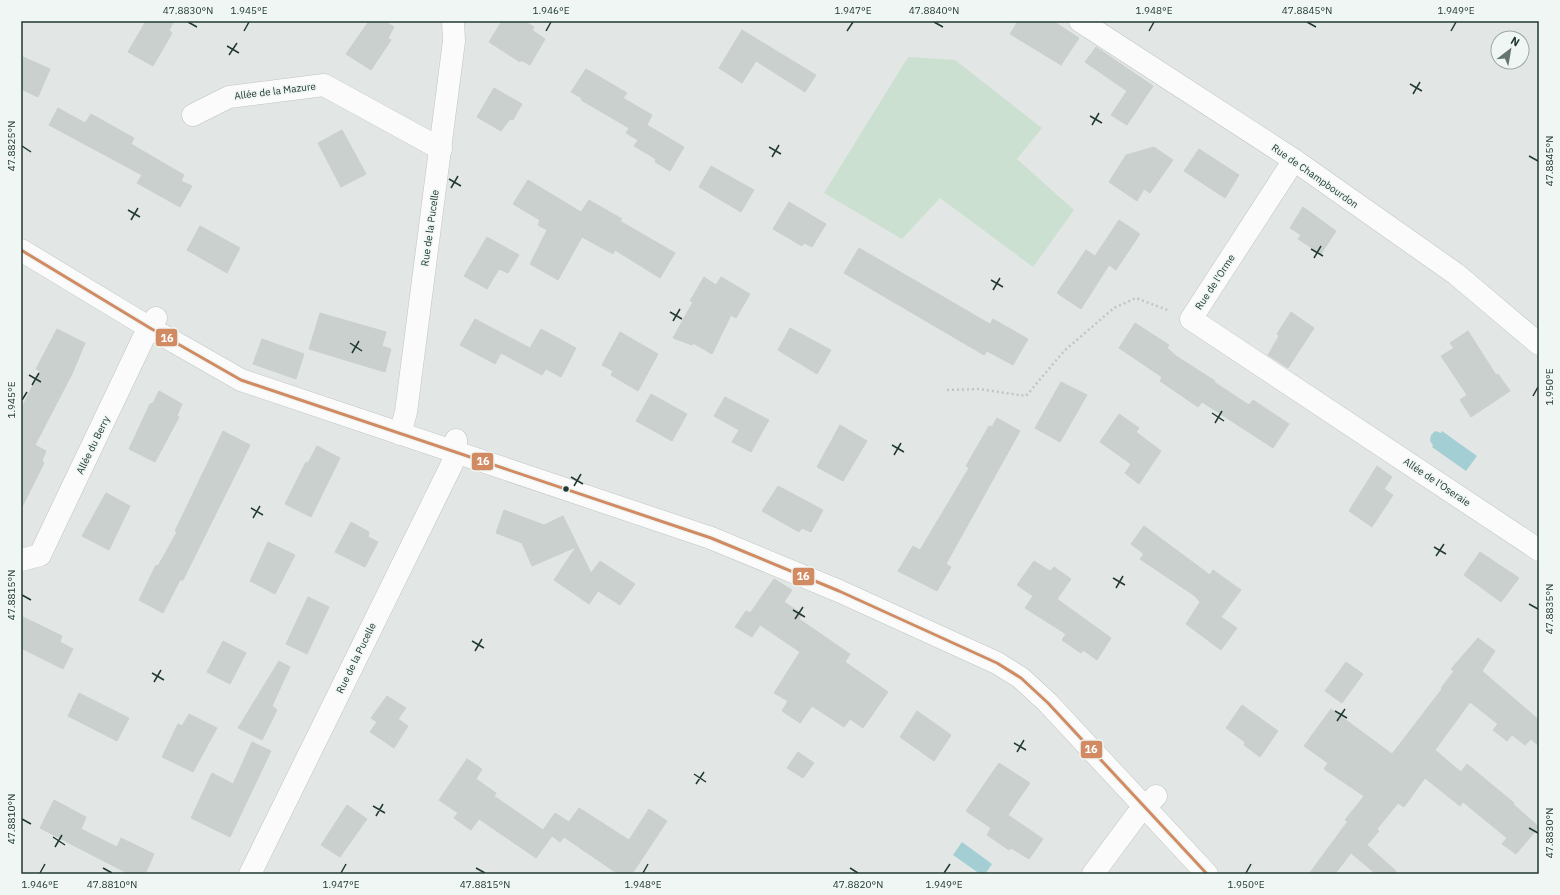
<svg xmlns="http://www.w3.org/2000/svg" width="1560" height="895" font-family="'IBM Plex Sans',sans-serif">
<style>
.green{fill:#cbe0d1}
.water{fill:#a3ced4}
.building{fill:#cad0cd;stroke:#cbd0ce}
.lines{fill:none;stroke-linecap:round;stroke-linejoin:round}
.street-casing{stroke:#bfc4c2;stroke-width:23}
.secondary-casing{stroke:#bec5c2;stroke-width:23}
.path{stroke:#bfc7c5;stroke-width:2.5;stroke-dasharray:2 3;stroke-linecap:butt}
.street{stroke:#fbfbfb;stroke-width:22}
.secondary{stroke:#fbfbfb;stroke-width:22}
.bus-1-casing{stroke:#eff6f3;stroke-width:6}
.bus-1{stroke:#d18a62;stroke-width:3}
.ticks{fill:none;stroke:#213932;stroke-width:1.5}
.bus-dot{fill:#213932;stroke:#eff6f3;stroke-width:1.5}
.labels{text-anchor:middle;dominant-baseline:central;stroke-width:3;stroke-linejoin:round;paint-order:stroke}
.street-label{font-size:10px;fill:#213932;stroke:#eff6f3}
.line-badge{stroke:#eff6f3;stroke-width:1.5}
.badge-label{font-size:11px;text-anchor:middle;font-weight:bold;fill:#fff}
.neatline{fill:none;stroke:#213932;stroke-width:1.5}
.ticks-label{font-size:10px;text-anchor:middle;fill:#213932}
</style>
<rect width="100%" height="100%" fill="#e2e7e5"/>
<polygon class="green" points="908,57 955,60 1042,128 1017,159 1074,210 1033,267 940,198 902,239 824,193"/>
<g class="water">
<polygon points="1435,431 1441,433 1442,431 1477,456 1466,471 1432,447 1433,445 1430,441 1431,435"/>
<polygon points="962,842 992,864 985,874 980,874 953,855"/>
</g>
<g class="building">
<polygon points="146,21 174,21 169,30 172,33 153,66 128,52"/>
<polygon points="369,21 384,21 394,27 388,38 391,40 371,70 346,54"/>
<polygon points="502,21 524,21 534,27 532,30 545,39 530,65 521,60 520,62 489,42"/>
<polygon points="1018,21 1053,21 1079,38 1061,65 1010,34"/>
<polygon points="742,30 816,75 805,92 756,61 742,83 719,68"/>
<polygon points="1096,47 1153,86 1127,125 1111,115 1127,91 1085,62"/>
<polygon points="21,56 50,69 38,97 21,89"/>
<polygon points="586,69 627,93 623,98 652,115 647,125 684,147 670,171 655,162 656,159 634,146 638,140 626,133 629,128 581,100 582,98 571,92"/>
<polygon points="494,88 522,104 513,120 510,119 501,131 477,117"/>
<polygon points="58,108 85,123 91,114 134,138 131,144 184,175 181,181 192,186 180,207 137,183 142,175 49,125"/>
<polygon points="342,130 366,174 341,187 318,143"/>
<polygon points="1154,147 1173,160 1150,193 1144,189 1137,201 1109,182 1126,155"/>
<polygon points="1199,149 1239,175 1225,198 1184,171"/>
<polygon points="711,166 754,190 741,212 699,187"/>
<polygon points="528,180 581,212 589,200 622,219 620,221 675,253 660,278 615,250 613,254 582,237 558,280 530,264 547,230 538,225 540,220 513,204"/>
<polygon points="789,202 826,224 812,247 804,243 802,246 773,229"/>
<polygon points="1303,207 1336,231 1321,254 1298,239 1301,235 1290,228"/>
<polygon points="1119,220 1140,234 1116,270 1109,265 1081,309 1057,293 1086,250 1098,258 1095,256"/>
<polygon points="200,226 240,248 227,273 187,250"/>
<polygon points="487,237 519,255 508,273 499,269 487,289 464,276"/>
<polygon points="859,248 990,324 993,319 1028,339 1013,365 987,351 984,355 844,273"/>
<polygon points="704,277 716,285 721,277 750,294 736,318 731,315 712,354 693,343 692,345 673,338 693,302 690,301"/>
<polygon points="1291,312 1314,328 1288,368 1268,355 1279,336 1277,334"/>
<polygon points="320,313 386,332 382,346 391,349 385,372 309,349"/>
<polygon points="475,319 530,348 541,329 576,348 561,377 546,369 542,375 501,353 495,364 460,345"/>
<polygon points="1135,323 1169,345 1167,348 1176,356 1215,381 1214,382 1249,405 1253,400 1289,424 1273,448 1202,402 1198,407 1160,381 1162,377 1119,348"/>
<polygon points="790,328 831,350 817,374 778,350"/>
<polygon points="57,329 85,343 72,374 35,445 46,451 42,461 44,463 21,509 21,409 40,371 36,369"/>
<polygon points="1468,331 1496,375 1498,374 1510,391 1471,417 1460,400 1467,395 1441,356 1454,348 1450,343"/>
<polygon points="620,332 658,354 638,391 611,375 613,371 602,365"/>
<polygon points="262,339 304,354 296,379 253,364"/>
<polygon points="1061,382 1087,395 1060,442 1035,428"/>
<polygon points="159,391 182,404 177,416 179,417 155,462 129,449 150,404 153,403"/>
<polygon points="651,394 687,414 672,441 636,421"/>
<polygon points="725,397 769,420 751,452 732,442 739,430 714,416"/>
<polygon points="1119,414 1139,428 1136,432 1161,451 1139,484 1125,473 1131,464 1100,442"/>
<polygon points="997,418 1020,431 946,564 951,567 937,591 898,571 913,546 920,550 969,468 966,466 989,426 992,427"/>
<polygon points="840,425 867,441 843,481 817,467"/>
<polygon points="223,431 250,445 183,580 180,580 163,613 139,600 156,565 158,566 177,532 175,531"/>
<polygon points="317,446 340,458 311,517 285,504 306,462 308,463"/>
<polygon points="1377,466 1392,477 1384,489 1393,495 1372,527 1349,511"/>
<polygon points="778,486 823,510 811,532 802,528 799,532 762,511"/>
<polygon points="106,493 130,506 109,550 82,536"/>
<polygon points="504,510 544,525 563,516 591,573 600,561 635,584 620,605 598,591 589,604 554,580 576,547 532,566 522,543 496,533"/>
<polygon points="351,522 369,532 368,537 378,542 365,567 335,552"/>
<polygon points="1144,526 1210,575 1213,570 1241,590 1221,617 1237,628 1221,650 1186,624 1200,602 1195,596 1140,559 1144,554 1131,544"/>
<polygon points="268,542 295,555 275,594 250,581"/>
<polygon points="1480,552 1519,578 1501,602 1464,575"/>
<polygon points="1034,561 1050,571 1054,567 1071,579 1057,599 1111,638 1097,660 1083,650 1081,653 1062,640 1066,634 1025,608 1033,596 1017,585"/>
<polygon points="774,579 792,590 784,602 802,614 799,619 850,654 845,662 888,692 863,728 850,719 844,727 812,706 800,723 782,711 788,701 774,693 800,652 760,625 752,637 735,627 746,611 750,613"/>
<polygon points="308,597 329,607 307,654 286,644"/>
<polygon points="21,616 62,636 60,642 73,649 63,669 21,648"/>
<polygon points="1478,638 1495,651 1482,671 1539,720 1539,746 1531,739 1525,745 1512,735 1507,741 1493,730 1498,724 1470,702 1435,750 1461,772 1467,764 1514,803 1513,804 1539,827 1516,854 1502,844 1507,838 1463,802 1460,806 1425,778 1404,807 1398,803 1377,829 1379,831 1367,845 1396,871 1393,874 1376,874 1351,853 1335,874 1309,874 1348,821 1345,820 1364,796 1324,769 1328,763 1304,746 1331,709 1392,754 1442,689 1441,688 1454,671 1451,669"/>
<polygon points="223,641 246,653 230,684 207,672"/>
<polygon points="279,661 290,667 272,706 277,710 262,740 238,728"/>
<polygon points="1346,662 1363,674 1342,703 1325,691"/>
<polygon points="79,693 129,718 117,741 68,716"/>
<polygon points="387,696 406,708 398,719 408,726 394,748 370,732 377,722 371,718"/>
<polygon points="1242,705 1278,731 1260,757 1244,745 1245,742 1226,728"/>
<polygon points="917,711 951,735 934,761 900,737"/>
<polygon points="189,714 217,728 193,772 162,757 178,724 182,726"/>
<polygon points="252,742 271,751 230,837 191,818 212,773 233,784"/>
<polygon points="798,752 814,763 803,778 787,768"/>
<polygon points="467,759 482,769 476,779 496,793 494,796 543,830 555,813 569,822 579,808 629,840 649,809 667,821 632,874 618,874 564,837 560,842 552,836 536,858 479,819 471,830 454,818 458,813 439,800"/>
<polygon points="999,763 1030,783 1008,815 1043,839 1029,859 1011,848 1009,850 987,835 991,828 966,811"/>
<polygon points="54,800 86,817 81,829 117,847 121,838 154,854 145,874 129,874 40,828"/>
<polygon points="347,805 367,819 340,857 321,845"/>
</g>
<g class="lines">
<g class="street-casing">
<g id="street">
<polyline points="1080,21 1294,160 1456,274 1539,344"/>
<polyline points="193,115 229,97 324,85 441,149"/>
<polyline points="1294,160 1191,319 1539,550"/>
<polyline points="400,434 406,412 454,41 453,21"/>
<polyline points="21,560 40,555 143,339 156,318"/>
<polyline points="250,874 452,464 456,452 456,440"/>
<polyline points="1093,874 1136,816 1156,796"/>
</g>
</g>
<g class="secondary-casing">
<polyline id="secondary" points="21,250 150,328 241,380 711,538 839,591 997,663 1021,678 1048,703 1207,874"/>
</g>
<polyline class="path" points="947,390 979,389 1026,396 1064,351 1114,308 1136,298 1170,311"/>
<use href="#street" class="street"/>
<use href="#secondary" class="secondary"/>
<g class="bus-1-casing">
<polyline id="bus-1" points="21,250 150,328 241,380 711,538 839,591 997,663 1021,678 1048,703 1207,874"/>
</g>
<use href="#bus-1" class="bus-1"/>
</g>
<path class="ticks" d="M188,22l9,5M934,22l9,5M1307,22l9,5M244,31l5,-9M546,31l5,-9M847,31l6,-9M1149,31l5,-9M1451,31l5,-9M227,46l12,7M229,55l8,-12M1410,84l12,7M1413,94l7,-12M1090,116l12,7M1092,125l7,-12M22,146l9,6M769,147l12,7M1529,156l9,5M772,157l7,-12M449,179l12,7M451,188l7,-12M128,210l12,7M131,220l7,-12M1311,249l12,7M1314,258l7,-12M991,280l12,7M993,290l7,-12M670,312l12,7M673,321l7,-12M350,343l12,8M352,353l7,-12M29,375l12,7M32,385l7,-12M1533,396l5,-9M22,400l5,-8M1212,413l12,8M1215,423l7,-12M892,445l12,7M894,455l7,-12M571,477l12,7M574,486l7,-12M251,508l12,7M253,518l7,-12M1434,547l12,7M1436,556l8,-12M1113,578l12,7M1116,588l7,-12M22,595l9,5M1529,604l9,5M793,610l12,7M795,619l8,-12M472,641l12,7M475,651l7,-12M152,673l12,7M154,682l7,-12M1335,711l12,7M1337,721l8,-12M1014,743l12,7M1017,752l7,-12M694,774l12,8M696,784l8,-12M373,806l12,7M376,816l7,-12M22,819l9,5M1529,828l9,5M53,837l12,8M55,847l7,-12M103,868l9,5M476,868l9,5M850,868l8,5M40,873l5,-9M341,873l5,-9M643,873l5,-9M944,873l6,-9M1246,873l5,-9"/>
<circle class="bus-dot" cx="566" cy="489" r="3.5"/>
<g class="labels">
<g class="street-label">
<text transform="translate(275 91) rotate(-7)">Allée de la Mazure</text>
<text transform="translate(1315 176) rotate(35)">Rue de Champbourdon</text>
<text transform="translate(430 228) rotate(-82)">Rue de la Pucelle</text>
<text transform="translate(1215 282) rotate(-57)">Rue de l'Orme</text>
<text transform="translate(93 445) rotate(-64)">Allée du Berry</text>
<text transform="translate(1437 482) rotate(34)">Allée de l'Oseraie</text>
<text transform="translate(356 658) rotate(-64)">Rue de la Pucelle</text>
</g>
</g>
<g class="line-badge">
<rect x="155" y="328" width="23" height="19" rx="4" fill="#d18a62"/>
<rect x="471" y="452" width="23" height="19" rx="4" fill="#d18a62"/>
<rect x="792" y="567" width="23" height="19" rx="4" fill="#d18a62"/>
<rect x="1080" y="740" width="23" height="19" rx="4" fill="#d18a62"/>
</g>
<g class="badge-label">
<text x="167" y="342">16</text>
<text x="483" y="465">16</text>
<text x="803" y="580">16</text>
<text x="1091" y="753">16</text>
</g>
<rect width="1560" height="895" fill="none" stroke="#eff6f3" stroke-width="44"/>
<g transform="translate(1510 50) rotate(31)"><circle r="19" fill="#eff6f3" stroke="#9daaa6"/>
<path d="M0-3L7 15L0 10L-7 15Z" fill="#657671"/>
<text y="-6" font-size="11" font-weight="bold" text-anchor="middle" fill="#213932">N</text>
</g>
<rect x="22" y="22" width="1516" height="851" class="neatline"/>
<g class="ticks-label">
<text x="188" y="14">47.8830°N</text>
<text x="249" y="14">1.945°E</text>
<text x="551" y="14">1.946°E</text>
<text x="853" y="14">1.947°E</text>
<text x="934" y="14">47.8840°N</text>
<text x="1154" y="14">1.948°E</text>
<text x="1307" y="14">47.8845°N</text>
<text x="1456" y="14">1.949°E</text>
<text transform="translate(11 146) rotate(-90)" y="4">47.8825°N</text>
<text transform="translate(1549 161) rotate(-90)" y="4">47.8845°N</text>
<text transform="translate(1549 387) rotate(-90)" y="4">1.950°E</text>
<text transform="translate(11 400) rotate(-90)" y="4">1.945°E</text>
<text transform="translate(11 595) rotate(-90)" y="4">47.8815°N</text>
<text transform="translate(1549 609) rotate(-90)" y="4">47.8835°N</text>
<text transform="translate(11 819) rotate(-90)" y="4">47.8810°N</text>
<text transform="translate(1549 833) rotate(-90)" y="4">47.8830°N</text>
<text x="40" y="888">1.946°E</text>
<text x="112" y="888">47.8810°N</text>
<text x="341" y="888">1.947°E</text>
<text x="485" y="888">47.8815°N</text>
<text x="643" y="888">1.948°E</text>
<text x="858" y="888">47.8820°N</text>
<text x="944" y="888">1.949°E</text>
<text x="1246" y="888">1.950°E</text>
</g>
</svg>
